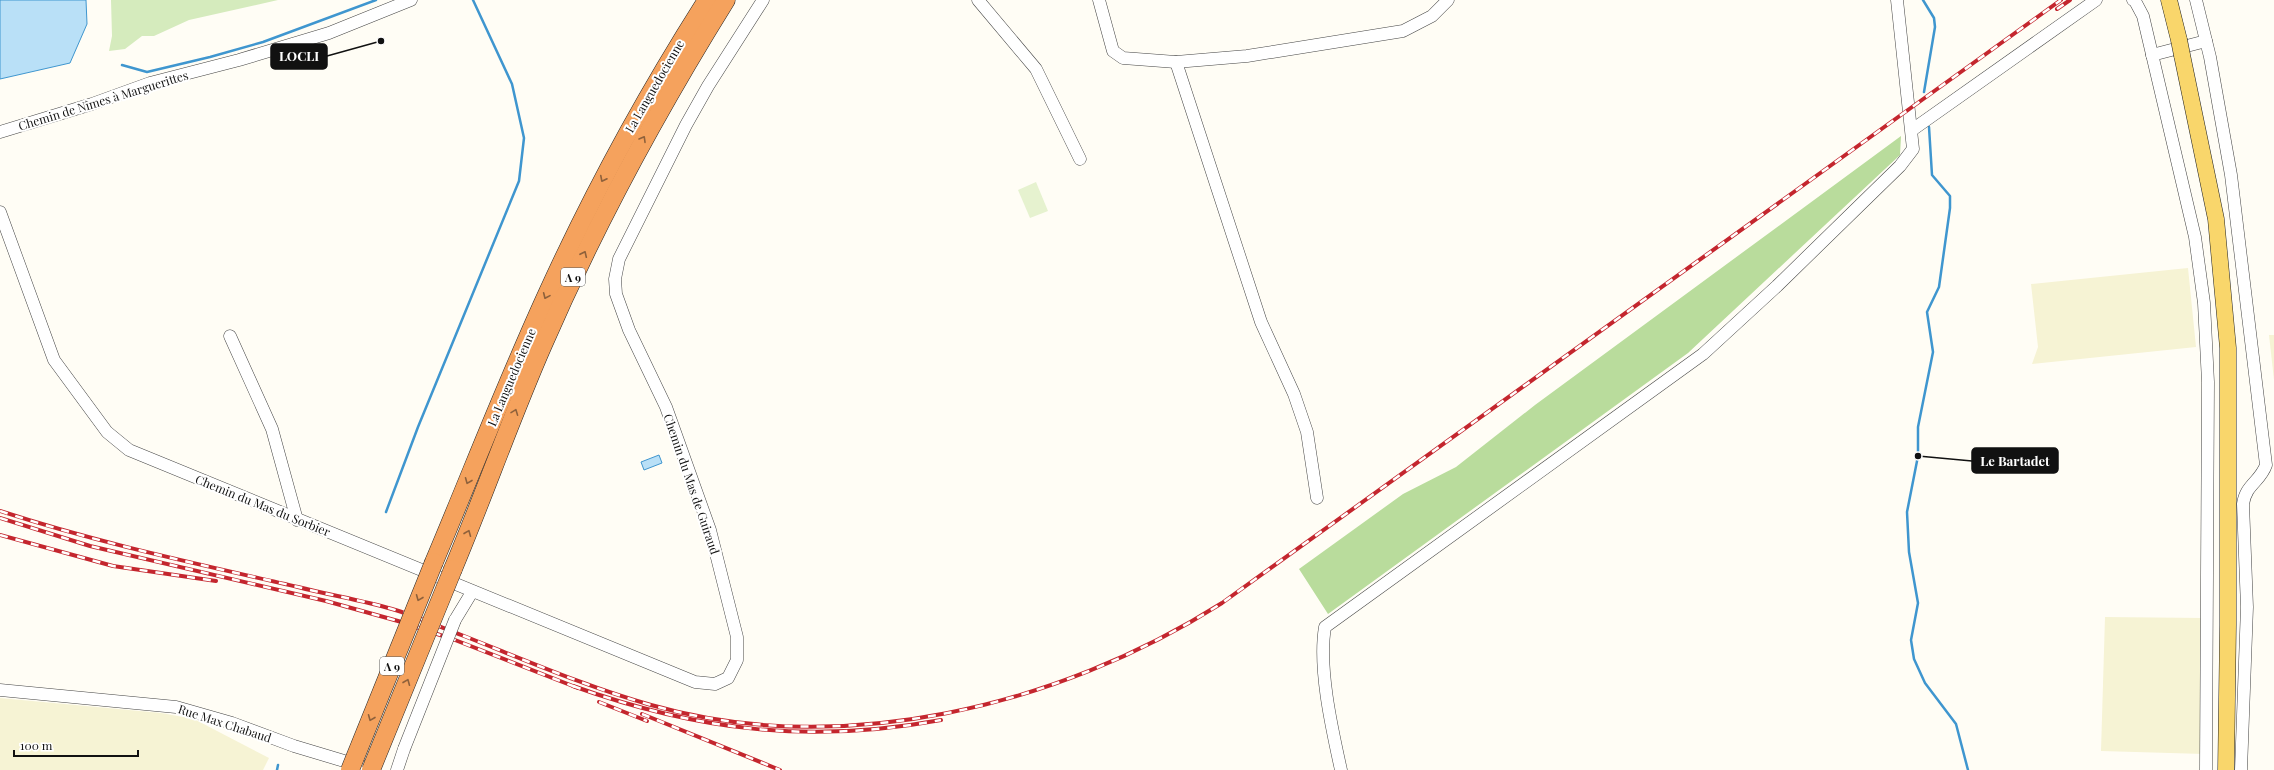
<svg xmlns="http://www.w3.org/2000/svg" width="2274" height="770" font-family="'Playfair Display',serif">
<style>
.farmland{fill:#f6f3d4}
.green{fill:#d5ebbd}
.forest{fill:#b9dc9c}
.pitch{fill:#e6f2cf}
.water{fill:#b9e0f7;stroke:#3f96cf}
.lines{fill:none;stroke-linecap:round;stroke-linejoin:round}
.stream{stroke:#3f96cf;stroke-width:2.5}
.minor-casing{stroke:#444;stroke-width:13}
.major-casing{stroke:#222;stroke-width:17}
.highway-casing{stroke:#222;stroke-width:19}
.minor{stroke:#fff;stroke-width:12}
.major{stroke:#f9d66b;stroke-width:16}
.highway{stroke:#f5a25d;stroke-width:18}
.rail-casing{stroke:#c4262e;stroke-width:4}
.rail{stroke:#fff;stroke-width:2.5;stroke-dasharray:8;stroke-linecap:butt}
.minor-bridge-casing{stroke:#444;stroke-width:13;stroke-linecap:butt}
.major-bridge-casing{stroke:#222;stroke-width:17;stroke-linecap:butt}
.highway-bridge-casing{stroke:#222;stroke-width:19;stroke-linecap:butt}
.minor-bridge{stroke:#fff;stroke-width:12}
.major-bridge{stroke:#f9d66b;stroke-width:16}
.highway-bridge{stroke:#f5a25d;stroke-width:18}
.oneway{stroke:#8e613b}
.labels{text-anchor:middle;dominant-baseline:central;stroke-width:4;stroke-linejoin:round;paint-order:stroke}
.shield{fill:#fff;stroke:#585858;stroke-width:1}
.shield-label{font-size:11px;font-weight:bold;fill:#111}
.street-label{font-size:12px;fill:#111;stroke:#fff}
.leader{fill:none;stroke:#111;stroke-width:1.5}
.callout-dot{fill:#111;stroke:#fff;stroke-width:1.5}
.callout{fill:#111;stroke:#111;stroke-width:1.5}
.callout-label{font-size:13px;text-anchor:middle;font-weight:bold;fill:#fff}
</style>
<rect width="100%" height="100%" fill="#fffdf5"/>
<g class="farmland">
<polygon points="2188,268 2196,347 2032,364 2038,347 2031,284"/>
<polygon points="2269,335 2274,335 2274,380"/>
<polygon points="2105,617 2204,618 2204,754 2101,751"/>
<polygon points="0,698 161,713 194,719 269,758 263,770 0,770"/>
</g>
<polygon class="green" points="111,0 278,0 189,20 154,36 142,36 125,49 109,51 112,36"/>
<polygon class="forest" points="1901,136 1900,155 1688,353 1328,614 1299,569 1403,494 1456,467 1535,405"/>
<polygon class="pitch" points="1036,182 1048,211 1030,218 1018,190"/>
<g class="water">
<polygon points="0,0 86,0 87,24 70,63 0,79"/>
<polygon points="659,455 662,463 644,470 641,462"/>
</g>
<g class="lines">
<g class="stream">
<polyline points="1923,0 1934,18 1935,27 1924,92"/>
<polyline points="122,65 147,72 210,57 263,42 376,0"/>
<polyline points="1929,127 1932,175 1950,196 1950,208 1939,287 1927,312 1933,352 1918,427 1918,456 1907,512 1909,552 1918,603 1911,640 1914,659 1925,683 1956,724 1968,770"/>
<polyline points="386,512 418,427 519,181 524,138 512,84 473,0"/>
<polyline points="277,770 278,765"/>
</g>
<g class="minor-casing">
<g id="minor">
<polyline points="978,0 1036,69 1080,159"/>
<polyline points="1099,0 1113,51 1123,58 1176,62 1247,56 1403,31 1432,16 1448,0"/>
<polyline points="2133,0 2135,1 2143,16 2195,237 2204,303 2208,382 2206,770"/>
<path d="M2196,0l14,57 21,118 35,290c-6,17 -20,19 -23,39l4,103 -6,163"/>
<polyline points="2152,55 2206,41"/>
<polyline points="1176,62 1261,322 1294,394 1307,432 1317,498"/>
<polyline points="1912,130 2096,0"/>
<polyline points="0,132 92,104 150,83 239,60 329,33 411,0"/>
<polyline points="0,212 54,360 107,432 129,450 695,682 715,684 728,678 737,660 737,637 710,530 666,407 629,330 616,294 615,279 619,259 686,125 708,86 763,0"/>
<polyline points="230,336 272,429 297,520"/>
<polyline points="455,620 472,592"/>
<polyline points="0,690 176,707 232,723 294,746 374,770"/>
<polyline points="397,770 404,749"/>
<path d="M1341,770c-9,-41 -23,-102 -16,-143l378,-273 74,-68 123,-120 13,-17 -16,-149"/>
</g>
</g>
<g class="major-casing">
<g id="major">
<polyline points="2169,0 2179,40"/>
<polyline points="2182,55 2216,219 2228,348 2228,625 2226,770"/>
</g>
</g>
<g class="highway-casing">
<g id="highway">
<path d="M434,562c38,-90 73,-181 114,-270 46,-101 99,-198 159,-292"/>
<path d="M453,569c31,-74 58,-151 90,-224 52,-120 114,-234 183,-345"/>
</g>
</g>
<use href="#minor" class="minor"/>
<use href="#major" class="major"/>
<use href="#highway" class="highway"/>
<g class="rail-casing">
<g id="rail">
<polyline points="2057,9 2070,0"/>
<path d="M0,511c98,32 198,53 298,76 31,8 63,13 94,22 24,7 48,18 72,27 61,24 123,51 187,69 190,54 407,2 571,-102l839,-603"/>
<polyline points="0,518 90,546 326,601 398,621 455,640 578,688"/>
<polyline points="0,535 113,566 216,581"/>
<path d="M573,686c125,45 238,58 368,34"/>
<polyline points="599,702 647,721"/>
<polyline points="642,714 780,770"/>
</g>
</g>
<use href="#rail" class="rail"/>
<g class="minor-bridge-casing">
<polyline id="minor-bridge" points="404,749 455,620"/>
</g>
<g class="major-bridge-casing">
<polyline id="major-bridge" points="2179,40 2182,55"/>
</g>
<g class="highway-bridge-casing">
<g id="highway-bridge">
<polyline points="350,770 434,562"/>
<polyline points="371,770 453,569"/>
</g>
</g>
<use href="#minor-bridge" class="minor-bridge"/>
<use href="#major-bridge" class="major-bridge"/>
<use href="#highway-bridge" class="highway-bridge"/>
</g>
<defs><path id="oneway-chevron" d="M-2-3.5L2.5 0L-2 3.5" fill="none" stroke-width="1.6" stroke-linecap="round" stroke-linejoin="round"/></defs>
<g class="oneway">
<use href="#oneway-chevron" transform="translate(643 139) rotate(-60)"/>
<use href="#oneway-chevron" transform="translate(603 179) rotate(117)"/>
<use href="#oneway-chevron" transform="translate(584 254) rotate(-65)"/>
<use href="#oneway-chevron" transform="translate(546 296) rotate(114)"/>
<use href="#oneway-chevron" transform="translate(515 412) rotate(-69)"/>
<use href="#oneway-chevron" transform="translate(468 481) rotate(112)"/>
<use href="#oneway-chevron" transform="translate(468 533) rotate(-68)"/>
<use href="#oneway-chevron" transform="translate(419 598) rotate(112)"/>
<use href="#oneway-chevron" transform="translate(407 682) rotate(-68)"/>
<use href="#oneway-chevron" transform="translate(371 718) rotate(112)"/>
</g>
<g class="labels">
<g class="shield">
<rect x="561" y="268" width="24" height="18" rx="3"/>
<rect x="380" y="657" width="24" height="18" rx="3"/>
</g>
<g class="shield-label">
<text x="573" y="277">A 9</text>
<text x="392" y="666">A 9</text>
</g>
<g class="street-label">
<text transform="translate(654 86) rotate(-60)">La Languedocienne</text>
<text transform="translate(103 100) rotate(-17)">Chemin de Nîmes à Marguerittes</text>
<text transform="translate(511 377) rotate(-67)">La Languedocienne</text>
<text transform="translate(692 484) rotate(71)">Chemin du Mas de Guiraud</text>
<text transform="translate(263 505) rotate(22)">Chemin du Mas du Sorbier</text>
<text transform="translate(225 723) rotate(18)">Rue Max Chabaud</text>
</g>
</g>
<path class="leader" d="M381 41L327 56M1918 456L1972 461"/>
<g class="callout-dot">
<circle cx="381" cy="41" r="4"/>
<circle cx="1918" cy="456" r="4"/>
</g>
<g class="callout">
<rect x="271" y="44" width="56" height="25" rx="4"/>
<rect x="1972" y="448" width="86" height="25" rx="4"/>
</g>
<g class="callout-label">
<text x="299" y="61">LOCLI</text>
<text x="2015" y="466">Le Bartadet</text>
</g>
<path d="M14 750v6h124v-6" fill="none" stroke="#111111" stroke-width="2"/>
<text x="20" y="750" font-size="12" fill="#111111" stroke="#ffffff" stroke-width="3" paint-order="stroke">100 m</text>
</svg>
